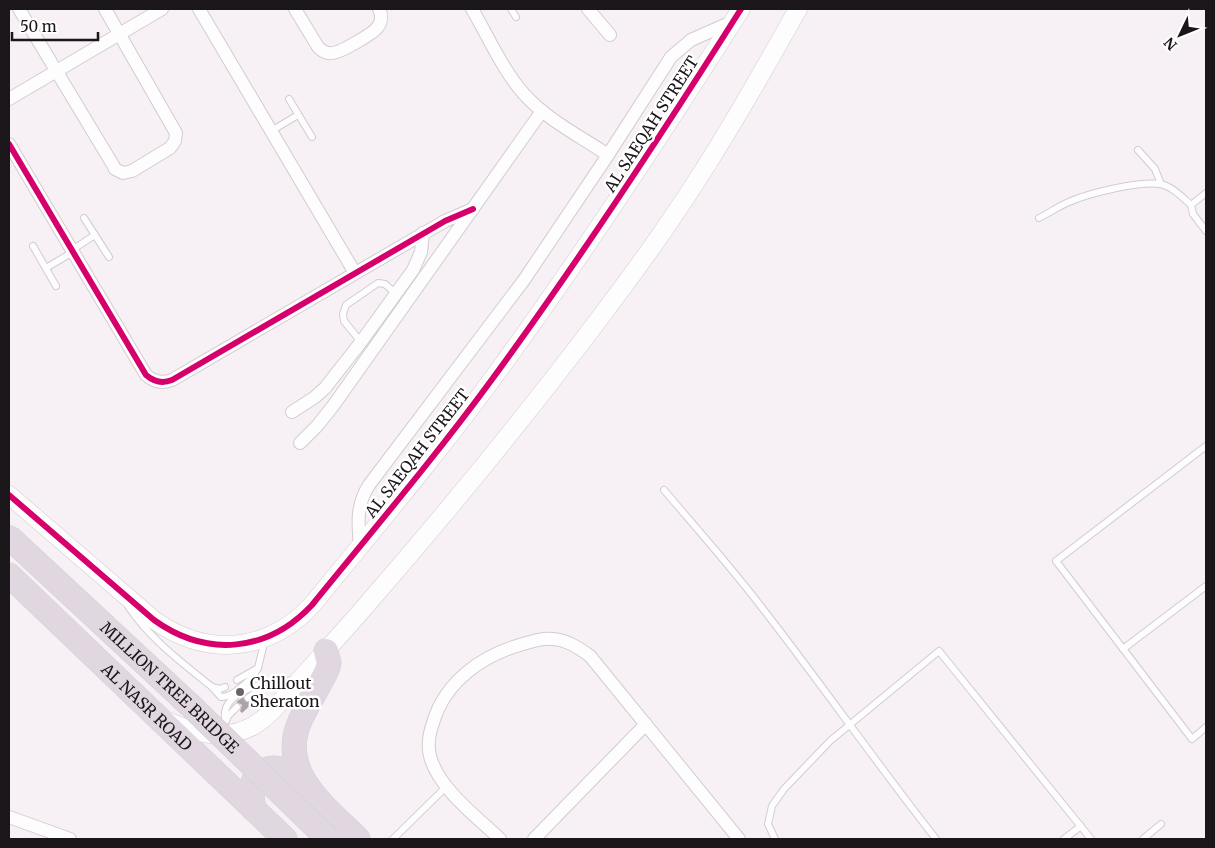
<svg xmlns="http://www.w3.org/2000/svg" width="1215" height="848" font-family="Merriweather,serif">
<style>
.building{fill:#aca2ab}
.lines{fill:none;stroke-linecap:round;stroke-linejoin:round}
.lane-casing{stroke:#d1ccd0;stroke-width:8}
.street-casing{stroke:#d1ccd0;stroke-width:14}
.secondary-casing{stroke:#d1ccd0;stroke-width:19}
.highway-casing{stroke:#d2d0d2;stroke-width:25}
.lane{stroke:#fefdfe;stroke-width:6}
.street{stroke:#fefdfe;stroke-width:12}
.secondary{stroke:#fefdfe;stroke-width:18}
.highway{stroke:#e1d7e0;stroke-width:24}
.highway-bridge-casing{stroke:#d2d0d2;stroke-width:25;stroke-linecap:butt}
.highway-bridge{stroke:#e1d7e0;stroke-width:24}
.cycleway-casing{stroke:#fff;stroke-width:9}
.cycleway{stroke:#d6006c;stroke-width:6}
.poi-dot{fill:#676366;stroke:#fff;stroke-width:2}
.labels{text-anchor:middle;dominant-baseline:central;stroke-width:5;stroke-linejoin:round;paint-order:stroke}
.street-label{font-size:16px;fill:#1a1619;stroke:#fff}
.poi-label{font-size:16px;fill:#1a1619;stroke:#fff;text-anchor:start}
</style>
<rect width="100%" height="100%" fill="#f7f1f6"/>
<polygon class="building" points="243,697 246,702 251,702 253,703 242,713 240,711 242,705 236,702"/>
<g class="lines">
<g class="lane-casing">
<g id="lane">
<polyline points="511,9 516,17"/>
<polyline points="289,99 312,137"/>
<polyline points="271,131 298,115"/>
<polyline points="1138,150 1155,169 1161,184"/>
<polyline points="1206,193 1191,205 1193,214 1206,231"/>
<polyline points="84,218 109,257"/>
<path d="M1039,218c10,-5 20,-12 30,-16 20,-9 70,-21 91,-18 12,2 23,14 31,21"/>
<polyline points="33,246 56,286"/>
<polyline points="72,250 95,235"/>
<polyline points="46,268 73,252"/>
<polyline points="361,342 344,321 343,314 346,305 378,283 385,284 396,294"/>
<polyline points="1206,446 1056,561 1192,739 1206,727"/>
<path d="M664,490c33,39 68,78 99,119 59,76 114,155 173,230"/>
<path d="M128,606c22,33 53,56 84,81l8,2 5,-2"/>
<polyline points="1123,649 1206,586"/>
<polyline points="237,680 258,668 265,639"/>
<path d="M212,687l9,10c12,1 32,-19 37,-29"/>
<polyline points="248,698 269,683 294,680"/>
<path d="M225,719c-3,-23 26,-33 44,-36"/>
<polyline points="226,721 228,716 237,707"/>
<polyline points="393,839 446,787"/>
<polyline points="775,839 768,824 772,806 784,789 830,741 939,651 1091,839"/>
<polyline points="1064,839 1081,826"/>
<polyline points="1143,839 1161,824"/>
</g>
</g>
<g class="street-casing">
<g id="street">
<polyline points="19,9 113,165 115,169 123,173 132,171 170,148 175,141 176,133 105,9"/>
<polyline points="199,9 355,273"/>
<path d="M295,9l23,38c4,4 9,7 14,6 8,0 40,-19 45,-25 5,-6 5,-13 2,-19"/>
<path d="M472,9c16,27 31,62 52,85 23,26 56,42 84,61"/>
<polyline points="588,9 610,35"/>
<polyline points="9,99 162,9"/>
<path d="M9,144l137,231c8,7 16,9 26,5l273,-159 28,-12"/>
<polyline points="292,412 315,397 325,388 361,342 413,270 421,252 423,233"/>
<polyline points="300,443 317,426 333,406 542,111"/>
<path d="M360,547c-2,-23 -4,-42 9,-62l155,-205 84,-125 63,-98 20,-17 43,-19"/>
<polyline points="9,817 70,839"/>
<path d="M500,839c-23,-22 -62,-51 -70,-83 -3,-12 -1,-22 3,-33 12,-42 50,-68 90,-79 10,-3 19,-6 30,-5 14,1 26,9 37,17l149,183"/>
<polyline points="534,839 646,724"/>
</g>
</g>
<g class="secondary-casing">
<g id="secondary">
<path d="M9,495l145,125c53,38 114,32 158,-15 61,-75 124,-149 181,-227 88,-120 169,-244 248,-369"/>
<path d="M167,721c29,12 56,21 86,5 17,-10 30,-27 43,-42 24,-27 49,-54 73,-82 74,-85 146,-173 215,-263 30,-40 60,-79 88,-121 46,-67 86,-138 126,-209"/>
</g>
</g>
<g class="highway-casing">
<g id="highway">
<path id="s1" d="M9,575l276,264"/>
<path d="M326,651l3,12 -2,7c-8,17 -19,33 -27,51 -23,51 26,86 58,118"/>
<path d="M254,810c-1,-8 -3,-17 -2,-24 3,-15 19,-22 32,-15 8,5 13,14 21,19"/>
</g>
</g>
<use href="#lane" class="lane"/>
<use href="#street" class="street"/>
<use href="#secondary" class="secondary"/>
<use href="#highway" class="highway"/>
<g class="highway-bridge-casing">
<g id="highway-bridge">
<path id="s2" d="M9,537l184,171 135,131"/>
</g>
</g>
<use href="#highway-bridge" class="highway-bridge"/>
<g class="cycleway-casing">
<g id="cycleway">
<path d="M9,144l137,231c8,7 16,9 26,5l273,-159 28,-12"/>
<path d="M9,495l145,125c53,38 114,32 158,-15 61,-75 124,-149 181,-227 88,-120 169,-244 248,-369"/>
</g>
</g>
<use href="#cycleway" class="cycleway"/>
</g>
<circle class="poi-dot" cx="240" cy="692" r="5"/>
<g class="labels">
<g class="street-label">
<text transform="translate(651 124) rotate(-57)">AL SAEQAH STREET</text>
<text transform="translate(417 453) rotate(-52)">AL SAEQAH STREET</text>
<text stroke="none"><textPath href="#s2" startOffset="220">MILLION TREE BRIDGE</textPath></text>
<text stroke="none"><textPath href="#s1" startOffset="191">AL NASR ROAD</textPath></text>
</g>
<g class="poi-label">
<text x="250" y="683">Chillout<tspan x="250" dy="18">Sheraton</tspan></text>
</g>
</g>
<rect width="1215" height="848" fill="none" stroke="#1a1619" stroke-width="20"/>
<g transform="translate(1180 35) rotate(227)" stroke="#ffffff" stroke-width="4" paint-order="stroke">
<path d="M0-4L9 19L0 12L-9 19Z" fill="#1a1619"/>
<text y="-8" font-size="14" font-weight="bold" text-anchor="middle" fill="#1a1619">N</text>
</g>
<path d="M12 32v8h86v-8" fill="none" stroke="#1a1619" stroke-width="2.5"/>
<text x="20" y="32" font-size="15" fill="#1a1619" stroke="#ffffff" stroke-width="4" paint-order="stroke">50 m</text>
</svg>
